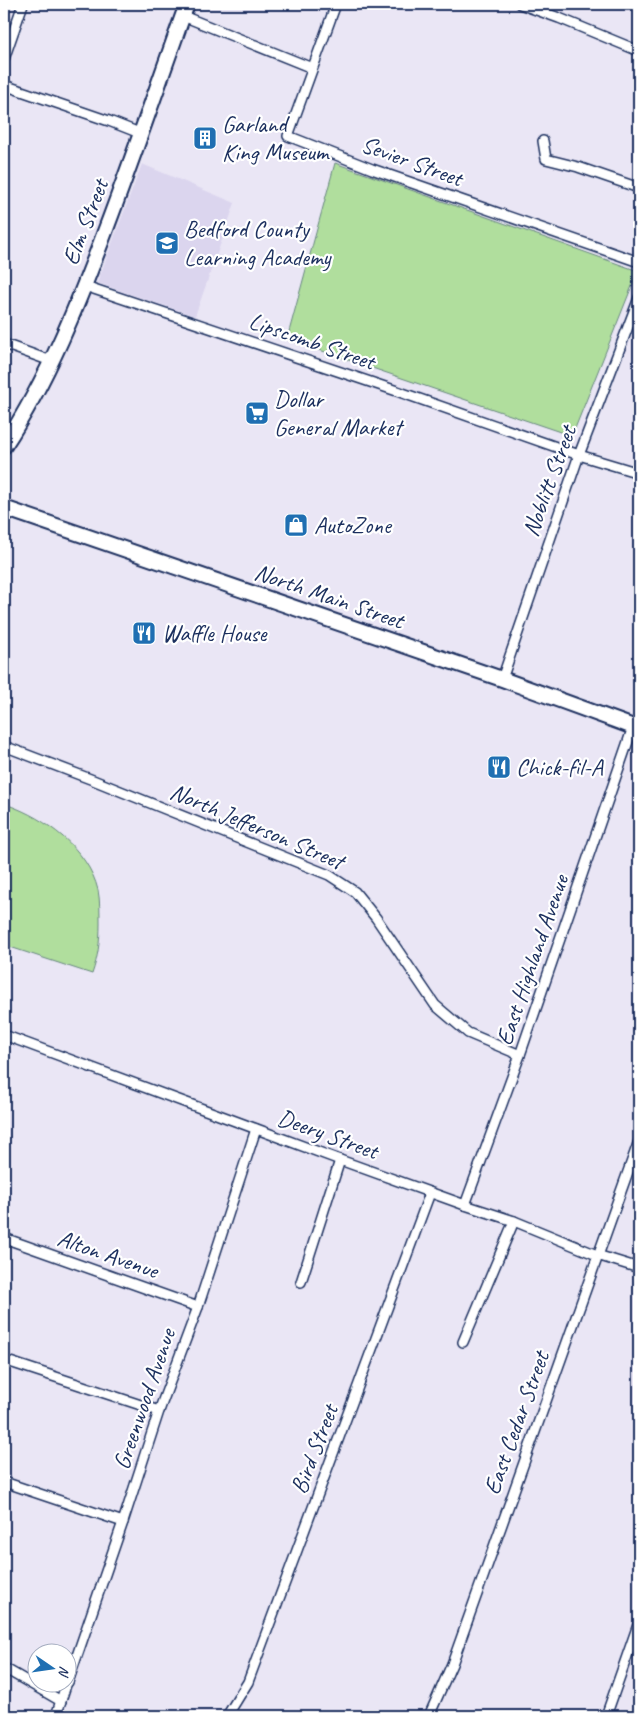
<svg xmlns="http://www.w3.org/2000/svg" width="643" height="1720" font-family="Caveat,sans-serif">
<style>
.built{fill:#dbd5ee}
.green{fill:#b0de9d;stroke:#66867e}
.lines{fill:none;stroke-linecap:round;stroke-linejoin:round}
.street-casing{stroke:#1b2f5e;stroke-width:12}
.primary-casing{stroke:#1b2f5e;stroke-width:18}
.street{stroke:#fff;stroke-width:9}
.primary{stroke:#fff;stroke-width:14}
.labels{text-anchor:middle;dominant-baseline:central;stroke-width:4.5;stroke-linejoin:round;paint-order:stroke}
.poi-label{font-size:24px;fill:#1b2f5e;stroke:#fff;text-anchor:start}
.street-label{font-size:24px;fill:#1b2f5e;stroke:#fff}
</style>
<rect width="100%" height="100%" fill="#eae6f5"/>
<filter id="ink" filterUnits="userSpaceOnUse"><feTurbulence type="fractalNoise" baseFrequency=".02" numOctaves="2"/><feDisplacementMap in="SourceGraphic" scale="10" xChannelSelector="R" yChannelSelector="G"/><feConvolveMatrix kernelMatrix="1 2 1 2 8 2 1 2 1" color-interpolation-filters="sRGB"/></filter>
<g filter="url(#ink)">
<polygon class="built" points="142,164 235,203 195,316 97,283"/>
<g class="green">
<polygon points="335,163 638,271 572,436 287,339"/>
<path d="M8,805c37,13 80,44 90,85 2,10 2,23 2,34 0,18 -2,33 -8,50l-88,-29v-127z"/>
</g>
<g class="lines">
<g class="street-casing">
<g id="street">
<polyline points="336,4 288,136 372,169 639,262"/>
<polyline points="520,4 559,18 639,51"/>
<polyline points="183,16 312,68"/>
<polyline points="4,59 23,4"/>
<polyline points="4,85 109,121 142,134"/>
<polyline points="543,141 546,159 578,167 639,188"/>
<polyline points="85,286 394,390 579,455 639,473"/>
<polyline points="4,344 51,361"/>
<polyline points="502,679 579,455 639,298"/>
<polyline points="4,746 93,780 329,875 355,892 376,918 435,1005 468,1033 520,1055"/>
<polyline points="4,1035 340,1160 465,1205 514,1221 597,1255 639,1268"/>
<polyline points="465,1205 520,1055 633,727"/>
<polyline points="4,1238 198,1307"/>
<polyline points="301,1282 340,1160"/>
<polyline points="463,1342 514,1221"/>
<polyline points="4,1360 159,1411"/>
<polyline points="4,1482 123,1522"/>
<polyline points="4,1668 61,1701"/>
<polyline points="68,1682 123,1522 159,1411 198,1307 256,1129"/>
<polyline points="56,1716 67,1682"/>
<polyline points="227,1716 248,1682 430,1193"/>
<polyline points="429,1716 452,1664 639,1141"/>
<polyline points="606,1716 639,1622"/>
</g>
</g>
<g class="primary-casing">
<g id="primary">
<path d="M4,446c44,-67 74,-142 102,-217 28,-74 54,-150 81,-225"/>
<polyline points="4,508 502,679 639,729"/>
</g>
</g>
<use href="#street" class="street"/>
<use href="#primary" class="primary"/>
</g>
</g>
<defs>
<g id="building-square" transform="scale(1.25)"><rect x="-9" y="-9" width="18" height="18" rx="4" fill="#1f6fb2" stroke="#fff"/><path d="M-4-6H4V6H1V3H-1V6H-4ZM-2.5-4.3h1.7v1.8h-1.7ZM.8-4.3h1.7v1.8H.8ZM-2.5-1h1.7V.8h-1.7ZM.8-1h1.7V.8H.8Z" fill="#fff"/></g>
<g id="school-square" transform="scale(1.25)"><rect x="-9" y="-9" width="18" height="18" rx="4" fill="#1f6fb2" stroke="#fff"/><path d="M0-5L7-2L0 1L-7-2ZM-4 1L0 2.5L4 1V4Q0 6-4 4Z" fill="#fff"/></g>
<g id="supermarket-square" transform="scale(1.25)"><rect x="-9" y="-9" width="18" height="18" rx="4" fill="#1f6fb2" stroke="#fff"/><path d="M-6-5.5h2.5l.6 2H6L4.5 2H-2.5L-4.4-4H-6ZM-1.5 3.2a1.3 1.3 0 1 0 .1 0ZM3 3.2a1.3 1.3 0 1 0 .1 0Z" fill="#fff"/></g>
<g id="shop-square" transform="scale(1.25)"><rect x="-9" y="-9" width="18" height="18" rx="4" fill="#1f6fb2" stroke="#fff"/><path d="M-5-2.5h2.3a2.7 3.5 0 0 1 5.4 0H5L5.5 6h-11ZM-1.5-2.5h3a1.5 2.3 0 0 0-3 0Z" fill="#fff"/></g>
<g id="restaurant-square" transform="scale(1.25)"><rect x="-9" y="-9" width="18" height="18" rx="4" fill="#1f6fb2" stroke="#fff"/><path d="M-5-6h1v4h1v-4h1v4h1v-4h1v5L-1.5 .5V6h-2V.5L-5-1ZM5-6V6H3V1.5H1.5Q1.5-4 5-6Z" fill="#fff"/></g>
</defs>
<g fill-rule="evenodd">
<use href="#building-square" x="205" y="138"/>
<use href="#school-square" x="167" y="243"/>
<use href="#supermarket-square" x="257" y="413"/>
<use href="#shop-square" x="296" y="525"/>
<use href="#restaurant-square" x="144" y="633"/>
<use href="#restaurant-square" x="499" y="767"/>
</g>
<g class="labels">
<g class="poi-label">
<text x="222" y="124">Garland<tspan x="222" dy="28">King Museum</tspan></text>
<text x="184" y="229">Bedford County<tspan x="184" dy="28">Learning Academy</tspan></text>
<text x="274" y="399">Dollar<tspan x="274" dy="28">General Market</tspan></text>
<text x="314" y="525">AutoZone</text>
<text x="162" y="633">Waffle House</text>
<text x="516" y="767">Chick-fil-A</text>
</g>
<g class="street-label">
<text transform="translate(412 161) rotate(20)">Sevier Street</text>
<text transform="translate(85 222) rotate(-69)">Elm Street</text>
<text transform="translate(312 341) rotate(19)">Lipscomb Street</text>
<text transform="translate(549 481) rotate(-70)">Noblitt Street</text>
<text transform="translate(329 596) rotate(19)">North Main Street</text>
<text transform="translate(257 826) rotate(23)">North Jefferson Street</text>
<text transform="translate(532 960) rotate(-71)">East Highland Avenue</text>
<text transform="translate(328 1134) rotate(20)">Deery Street</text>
<text transform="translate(108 1254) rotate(19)">Alton Avenue</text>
<text transform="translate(144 1399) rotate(-71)">Greenwood Avenue</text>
<text transform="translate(516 1423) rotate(-70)">East Cedar Street</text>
<text transform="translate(314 1449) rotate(-69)">Bird Street</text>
</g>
</g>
<rect width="643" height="1720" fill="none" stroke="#fff" stroke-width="20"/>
<rect x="10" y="10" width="623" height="1700" fill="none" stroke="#1b2f5e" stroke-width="2" filter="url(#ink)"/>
<g transform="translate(52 1668) rotate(103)"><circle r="24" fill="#ffffff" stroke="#a4acbf"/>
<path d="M0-4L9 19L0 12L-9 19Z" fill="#1f6fb2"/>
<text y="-8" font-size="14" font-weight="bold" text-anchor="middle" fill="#1b2f5e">N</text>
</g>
</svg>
